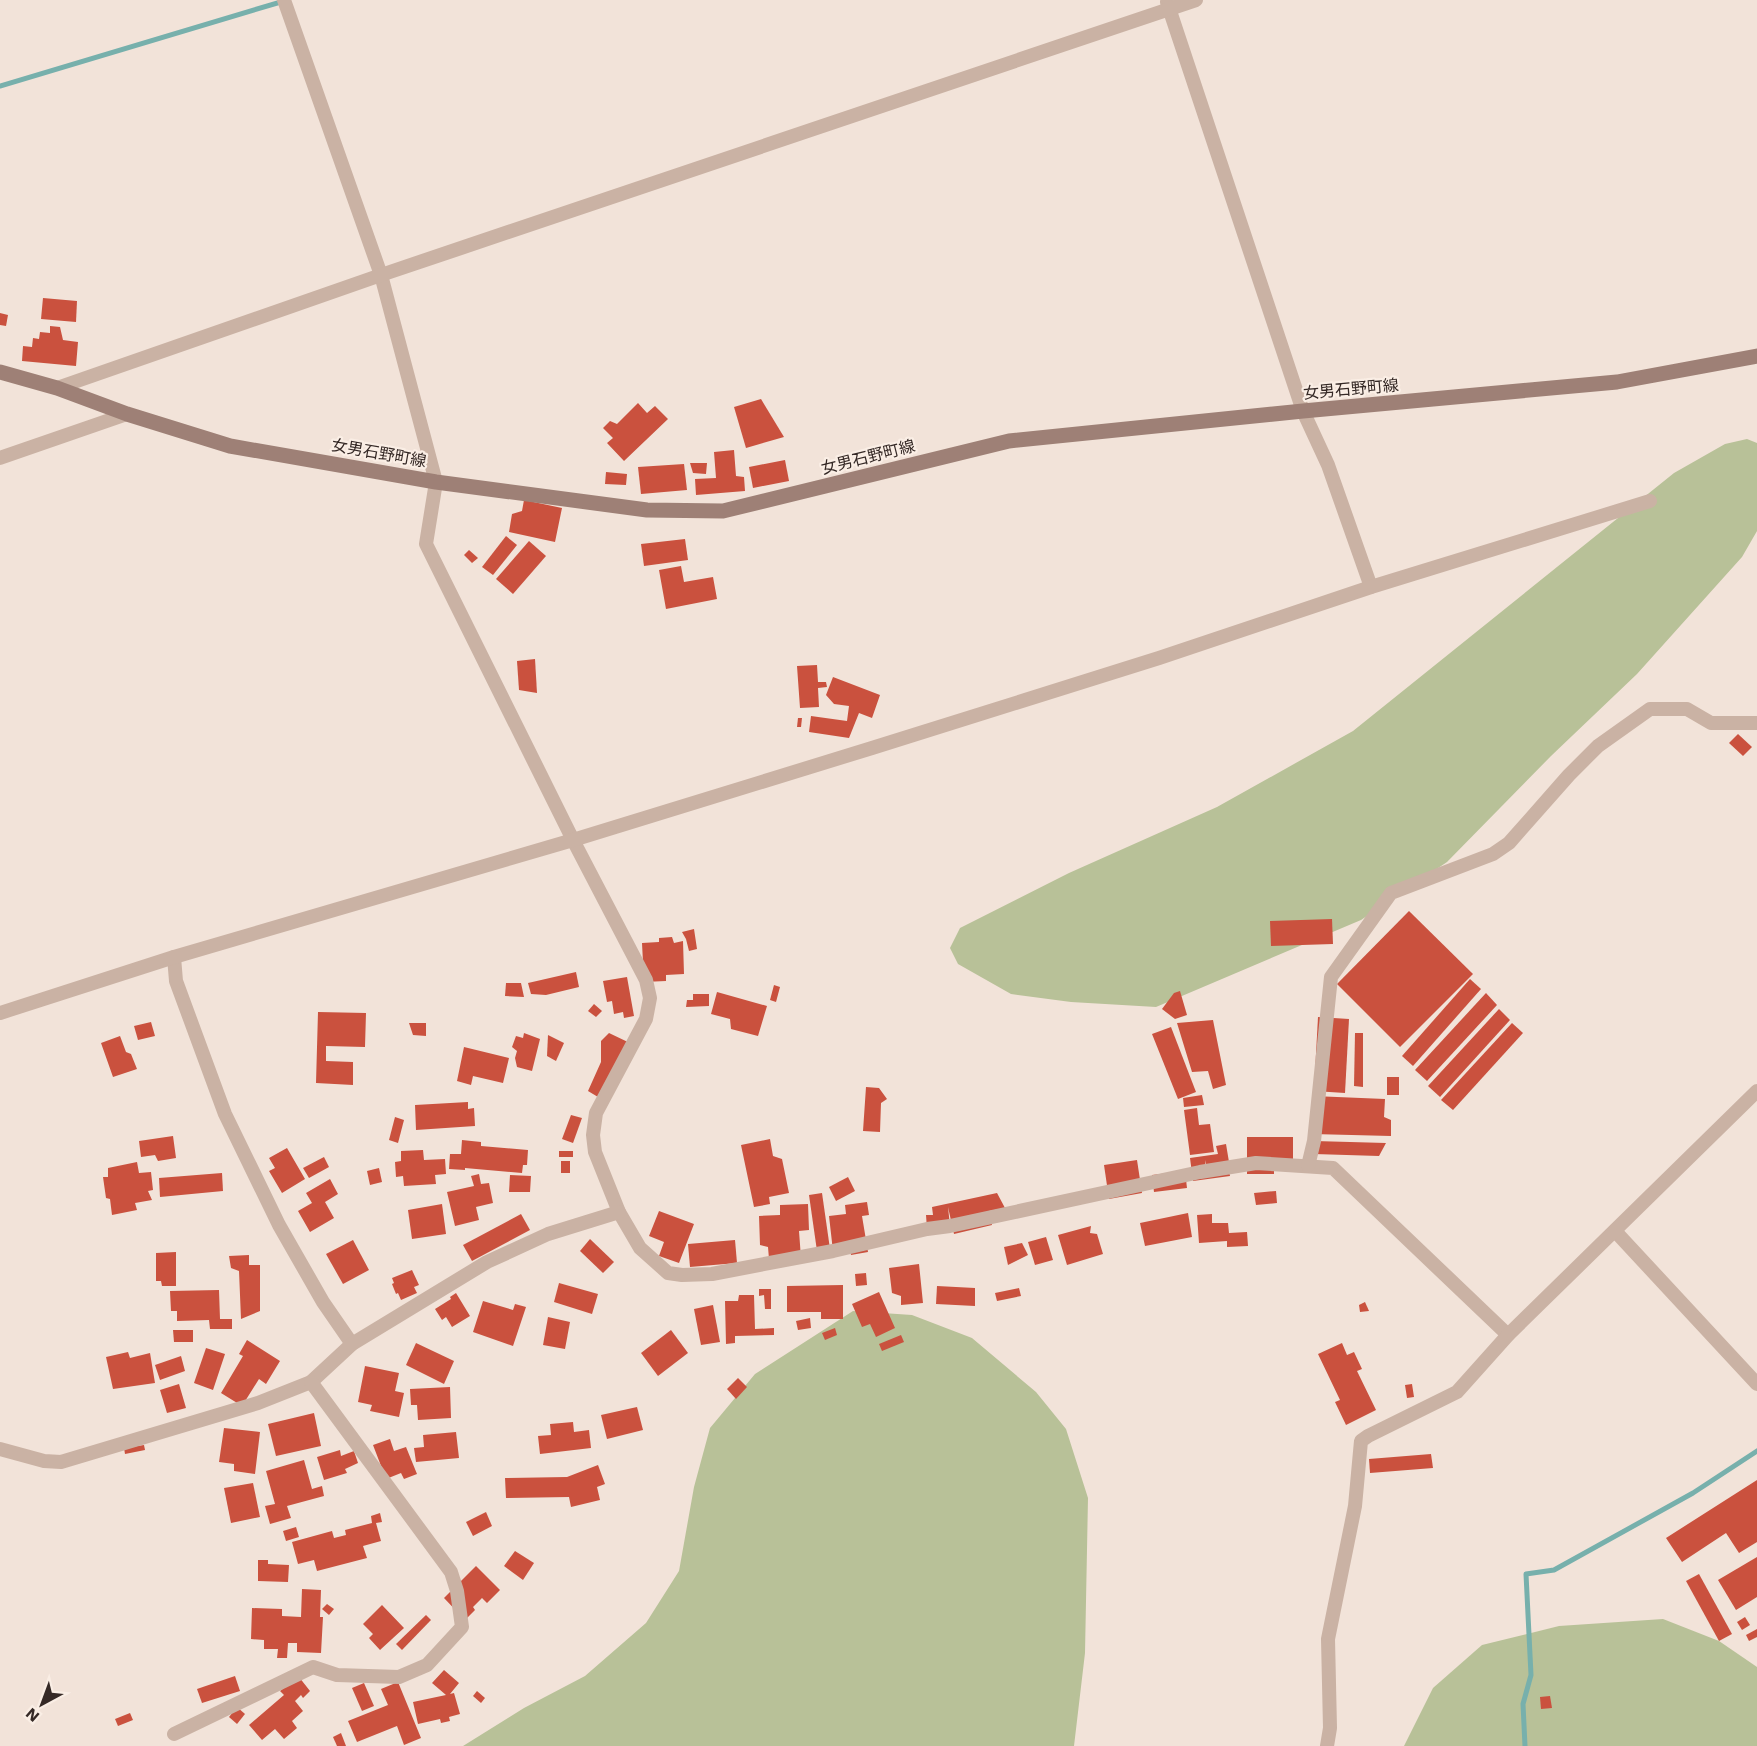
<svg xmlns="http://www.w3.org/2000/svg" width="1757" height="1746" font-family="'Work Sans','Noto Sans JP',sans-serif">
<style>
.green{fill:#b8c198}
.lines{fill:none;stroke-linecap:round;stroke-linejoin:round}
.stream{stroke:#77b0ac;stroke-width:5}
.building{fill:#ca513e}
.minor{stroke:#cab2a4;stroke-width:14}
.secondary{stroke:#9e8076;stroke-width:15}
.labels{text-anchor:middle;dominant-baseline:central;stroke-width:4.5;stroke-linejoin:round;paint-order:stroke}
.street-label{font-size:16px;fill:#352926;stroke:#faeee5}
</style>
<rect width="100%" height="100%" fill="#f2e3d9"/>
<g class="green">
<polygon points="1747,439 1757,443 1757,531 1742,557 1637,674 1551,756 1447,862 1361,920 1156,1007 1071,1002 1011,994 958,964 950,948 960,928 1069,873 1217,807 1353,731 1674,473 1725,444"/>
<polygon points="853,1311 912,1315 972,1338 1036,1392 1066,1429 1088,1498 1085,1653 1074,1746 463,1746 524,1708 585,1676 646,1623 679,1571 694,1487 710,1428 755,1374"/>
<polygon points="1663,1619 1719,1641 1757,1667 1757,1746 1404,1746 1433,1688 1482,1645 1559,1626"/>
</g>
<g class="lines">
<g class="stream">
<polyline points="0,86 284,1"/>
<polyline points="1525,1746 1523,1704 1531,1675 1526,1574 1554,1570 1693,1493 1757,1451"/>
</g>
</g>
<g class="building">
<polygon points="43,298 77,301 76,322 41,319"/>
<polygon points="0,313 8,315 6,326 0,325"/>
<polygon points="50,326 60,327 63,340 78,342 76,366 22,361 23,346 32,347 33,338 39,339 40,332 50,333"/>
<polygon points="761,399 784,437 746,448 734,407"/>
<polygon points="638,403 647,413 655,406 668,419 624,461 607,443 613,438 603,428 610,421 617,424"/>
<polygon points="734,450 736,476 744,477 745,491 696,495 695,479 716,478 714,452"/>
<polygon points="785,460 789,481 753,488 749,467"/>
<polygon points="690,463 707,463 706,474 693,473"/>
<polygon points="684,464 687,490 641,494 638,467"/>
<polygon points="606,472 627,474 626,485 605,484"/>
<polygon points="524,500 562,508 555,542 509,532 512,514 522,511"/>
<polygon points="506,536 517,545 493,575 482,567"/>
<polygon points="685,539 688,560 644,566 641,544"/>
<polygon points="529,541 546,556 513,594 496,579"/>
<polygon points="469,550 478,558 472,563 464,555"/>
<polygon points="681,566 684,582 713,577 717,599 666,609 659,570"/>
<polygon points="535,659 537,693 519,690 517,661"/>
<polygon points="817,665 818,682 826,682 827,687 818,688 819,707 800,708 797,666"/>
<polygon points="833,677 880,695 872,718 859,713 849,738 809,732 811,716 847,721 849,706 834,704 826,695"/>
<polygon points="798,718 802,718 801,727 797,727"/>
<polygon points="1738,734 1752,747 1743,756 1729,743"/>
<polygon points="1409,911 1473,974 1400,1047 1337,984"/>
<polygon points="1332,919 1333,944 1271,946 1270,921"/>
<polygon points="694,929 697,949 689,951 686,939 682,932"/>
<polygon points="672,937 674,943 683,941 684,974 666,975 666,981 644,982 642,943 659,942 659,938"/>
<polygon points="576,972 579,987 546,995 531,994 528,983"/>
<polygon points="627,977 634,1016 624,1018 623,1012 614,1014 612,1001 607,1002 603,981"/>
<polygon points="1470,979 1481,989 1413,1066 1402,1056"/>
<polygon points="506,983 521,983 524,997 505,996"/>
<polygon points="774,985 780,987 776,1002 770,1000"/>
<polygon points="1180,991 1187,1015 1175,1019 1162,1009 1174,993"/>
<polygon points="717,992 767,1006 758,1036 731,1029 730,1019 711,1014"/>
<polygon points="1486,993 1497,1005 1427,1081 1415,1070"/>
<polygon points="693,994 709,994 709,1006 686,1007 687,1000 693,1000"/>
<polygon points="594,1004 602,1011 596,1017 588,1011"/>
<polygon points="1499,1009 1510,1020 1440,1097 1428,1086"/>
<polygon points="318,1012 366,1013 365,1047 326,1046 326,1061 353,1062 353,1085 316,1083"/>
<polygon points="1318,1017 1349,1019 1345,1093 1314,1091"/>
<polygon points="1213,1020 1226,1085 1213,1089 1208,1071 1192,1072 1177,1023"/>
<polygon points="151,1022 155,1036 138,1040 134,1026"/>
<polygon points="409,1023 426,1023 426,1036 413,1035"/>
<polygon points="1512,1023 1523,1033 1453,1110 1441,1100"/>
<polygon points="1171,1027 1196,1092 1178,1099 1152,1034"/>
<polygon points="524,1033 540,1039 532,1071 517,1067 515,1058 517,1051 512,1047 516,1036 523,1038"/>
<polygon points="609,1033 632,1044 598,1097 588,1091 601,1062 601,1041"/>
<polygon points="1355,1033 1363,1033 1363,1087 1354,1086"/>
<polygon points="548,1035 564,1043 556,1061 547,1056"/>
<polygon points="120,1036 126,1052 131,1054 137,1069 113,1077 101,1043"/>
<polygon points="464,1047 509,1058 503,1083 473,1076 471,1085 457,1081"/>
<rect x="1387" y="1077" width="12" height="18"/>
<polygon points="866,1087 879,1088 887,1099 881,1103 880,1132 863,1131"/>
<polygon points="1202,1095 1204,1105 1184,1107 1183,1098"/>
<polygon points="1313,1096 1385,1099 1384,1117 1391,1120 1391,1136 1312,1134"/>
<polygon points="468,1102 468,1109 474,1108 475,1126 416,1130 415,1105"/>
<polygon points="1197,1108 1199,1125 1210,1124 1214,1152 1190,1155 1184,1110"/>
<polygon points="571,1115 582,1118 573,1143 562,1139"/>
<polygon points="395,1117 404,1120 398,1143 389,1140"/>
<polygon points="173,1136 176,1158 158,1161 155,1155 141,1157 139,1141"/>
<polygon points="1247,1137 1293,1137 1293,1169 1274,1169 1274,1174 1247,1174"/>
<polygon points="770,1139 773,1156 782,1159 789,1193 769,1197 770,1204 754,1207 741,1145"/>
<polygon points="462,1140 481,1142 481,1146 528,1150 527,1165 523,1165 522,1173 465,1168 465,1170 449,1169 450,1154 461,1154"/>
<polygon points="1314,1141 1386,1143 1379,1156 1314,1154"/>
<polygon points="1226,1144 1229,1162 1206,1166 1205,1160 1205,1168 1228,1165 1230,1176 1193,1181 1190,1158 1218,1154 1216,1146"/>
<polygon points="287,1148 305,1179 282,1193 269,1171 275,1168 269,1158"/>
<polygon points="423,1150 424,1160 445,1159 446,1174 435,1175 436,1184 404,1186 403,1176 396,1177 395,1162 401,1161 401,1151"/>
<rect x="559" y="1151" width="14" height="6"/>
<polygon points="324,1157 329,1167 309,1178 303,1168"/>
<polygon points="1137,1160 1142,1193 1109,1199 1104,1165"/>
<rect x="561" y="1161" width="9" height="12"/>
<polygon points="137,1162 139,1173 151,1172 153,1190 148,1191 152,1200 135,1203 137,1210 112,1215 110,1199 106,1198 103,1177 108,1177 108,1168"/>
<polygon points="379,1168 382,1182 370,1185 367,1171"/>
<polygon points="1185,1171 1187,1188 1154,1192 1152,1175"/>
<polygon points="222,1173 223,1191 160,1197 159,1178"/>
<polygon points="479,1174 481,1184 489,1183 493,1203 476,1207 479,1220 455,1226 447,1192 474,1186 471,1176"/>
<polygon points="510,1175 531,1176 530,1192 509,1192"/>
<polygon points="848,1177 855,1191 836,1201 829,1187"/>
<polygon points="330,1179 338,1194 325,1202 334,1218 310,1232 298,1211 312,1203 306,1193"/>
<polygon points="1276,1191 1277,1203 1256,1205 1254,1193"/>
<polygon points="822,1193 831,1256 818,1258 809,1195"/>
<polygon points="997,1193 1005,1208 989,1211 992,1225 954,1234 948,1207 950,1226 927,1229 926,1215 933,1215 932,1207"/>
<polygon points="867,1202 869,1215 862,1216 868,1252 851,1255 850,1248 833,1251 829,1216 846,1214 845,1205"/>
<polygon points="442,1204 446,1234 412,1239 408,1210"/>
<polygon points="808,1204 809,1230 799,1231 801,1258 769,1259 768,1247 760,1245 759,1216 780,1215 780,1205"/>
<polygon points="659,1211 694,1224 679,1263 659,1256 664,1242 649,1236"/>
<polygon points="1188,1213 1192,1237 1145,1246 1140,1223"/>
<polygon points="521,1214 530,1230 472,1261 463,1245"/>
<polygon points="1212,1214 1212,1223 1228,1223 1229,1233 1247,1232 1248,1246 1227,1247 1227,1241 1199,1243 1197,1215"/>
<polygon points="1091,1226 1090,1233 1097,1234 1103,1254 1067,1265 1058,1235"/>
<polygon points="1046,1237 1053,1260 1035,1265 1028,1242"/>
<polygon points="590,1239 614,1262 603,1273 580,1251"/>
<polygon points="353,1240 369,1270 343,1284 326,1254"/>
<polygon points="735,1240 737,1263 690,1267 688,1244"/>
<polygon points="1022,1243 1028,1255 1008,1265 1004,1247"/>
<polygon points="176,1252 176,1286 162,1286 161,1281 156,1281 156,1253"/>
<polygon points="249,1255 249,1265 260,1265 260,1311 241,1319 239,1271 231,1268 229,1256"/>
<polygon points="919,1264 923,1303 901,1305 901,1296 892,1293 889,1268"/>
<polygon points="412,1270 419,1285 414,1287 417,1293 401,1300 398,1293 396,1294 392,1284 394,1283 392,1278"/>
<polygon points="866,1273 867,1285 856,1286 855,1274"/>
<polygon points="559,1283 598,1294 592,1314 554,1302"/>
<polygon points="843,1285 843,1319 821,1319 821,1312 787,1312 787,1286"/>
<polygon points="937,1286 975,1288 975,1306 936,1304"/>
<polygon points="1019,1288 1021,1296 997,1301 995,1293"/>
<polygon points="759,1289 771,1289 771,1309 765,1309 764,1295 759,1296"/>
<polygon points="219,1290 220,1319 232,1319 232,1329 210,1329 209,1320 177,1321 177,1311 171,1311 170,1291"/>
<polygon points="879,1292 895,1328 876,1337 870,1324 862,1327 852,1304"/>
<polygon points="456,1293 470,1316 452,1327 446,1317 442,1320 435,1309 451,1299 450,1297"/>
<polygon points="739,1295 754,1295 755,1329 774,1328 774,1335 735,1336 735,1343 726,1344 725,1301 738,1301"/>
<polygon points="483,1301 513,1310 515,1304 526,1307 513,1346 473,1332"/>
<polygon points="1365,1302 1369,1311 1360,1312 1359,1305"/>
<polygon points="713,1305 720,1342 701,1345 694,1309"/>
<polygon points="548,1317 570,1322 565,1349 543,1345"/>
<polygon points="810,1318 811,1328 798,1330 796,1321"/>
<polygon points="835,1328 837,1335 825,1340 822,1333"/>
<polygon points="173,1330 193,1330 193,1342 174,1342"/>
<polygon points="671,1330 688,1353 658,1376 641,1353"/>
<polygon points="901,1335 904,1342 882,1351 879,1344"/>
<polygon points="247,1340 280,1361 266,1384 259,1379 242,1406 221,1393 243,1356 239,1354"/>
<polygon points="416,1343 454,1361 444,1384 406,1365"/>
<polygon points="1342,1343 1347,1355 1354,1352 1362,1369 1357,1371 1376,1410 1346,1425 1335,1402 1340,1400 1318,1354"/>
<polygon points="206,1348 225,1354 213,1390 194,1383"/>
<polygon points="128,1352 130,1358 150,1353 155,1383 113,1389 106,1357"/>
<polygon points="181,1356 185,1371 160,1380 155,1365"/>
<polygon points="365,1366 399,1373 395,1391 404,1393 399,1417 370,1411 372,1405 358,1402"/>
<polygon points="738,1378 747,1387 736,1399 727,1389"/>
<polygon points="179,1384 186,1408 167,1413 160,1390"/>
<polygon points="1412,1384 1414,1397 1407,1398 1405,1385"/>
<polygon points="450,1387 451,1418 418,1420 417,1405 411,1405 410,1389"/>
<polygon points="637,1407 643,1430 607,1439 601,1415"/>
<polygon points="314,1413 321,1446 276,1456 268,1424"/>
<polygon points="573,1422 574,1432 589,1430 591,1448 540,1454 538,1436 551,1435 550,1424"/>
<polygon points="224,1428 260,1432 255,1474 234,1471 234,1464 219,1462"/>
<polygon points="456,1432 459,1458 416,1462 414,1448 424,1447 423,1435"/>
<polygon points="390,1439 394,1451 406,1447 417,1474 404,1479 401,1473 386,1479 373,1445"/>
<polygon points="144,1445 145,1450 125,1454 124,1448"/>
<polygon points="340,1450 341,1456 354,1451 358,1463 345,1469 347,1473 324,1480 317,1457"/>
<polygon points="1431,1454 1433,1468 1370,1473 1369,1459"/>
<polygon points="304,1460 312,1489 322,1486 324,1496 287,1506 291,1518 270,1524 265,1506 275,1504 266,1471"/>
<polygon points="598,1465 605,1484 597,1487 600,1500 571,1507 569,1497 506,1498 505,1478 567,1477"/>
<polygon points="1757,1480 1757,1542 1739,1553 1726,1533 1682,1562 1666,1538"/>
<polygon points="253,1483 260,1517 231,1523 224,1488"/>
<polygon points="486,1512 492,1526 473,1536 466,1522"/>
<polygon points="380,1513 382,1522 376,1523 381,1541 363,1546 367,1558 317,1571 314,1560 298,1564 292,1542 332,1531 334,1538 346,1535 345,1530 372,1523 371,1516"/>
<polygon points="296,1527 299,1537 286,1541 283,1531"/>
<polygon points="515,1551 534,1563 523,1580 504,1566"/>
<polygon points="1757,1557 1757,1597 1736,1610 1718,1580"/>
<polygon points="258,1560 268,1560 268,1564 289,1565 288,1582 258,1581"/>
<polygon points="476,1566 500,1590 487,1603 482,1598 473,1607 475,1610 465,1620 444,1598"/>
<polygon points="1699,1574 1732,1634 1719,1641 1686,1581"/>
<polygon points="302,1589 321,1590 320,1617 323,1617 321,1653 297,1652 297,1643 288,1643 287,1658 277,1658 278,1649 264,1649 264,1640 251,1639 252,1608 282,1609 282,1616 301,1617"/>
<polygon points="327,1604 334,1609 329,1615 322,1609"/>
<polygon points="382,1605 404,1628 380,1650 369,1638 373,1634 363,1624"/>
<polygon points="426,1615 431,1620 402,1650 396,1644"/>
<polygon points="1745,1617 1750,1625 1742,1630 1737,1622"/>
<polygon points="1757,1629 1757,1637 1749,1641 1746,1635"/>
<polygon points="444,1670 459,1683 450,1694 454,1693 460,1714 449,1717 450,1721 441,1723 440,1719 418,1724 413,1702 446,1695 432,1683"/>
<polygon points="235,1676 240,1691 202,1703 197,1689"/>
<polygon points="299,1677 310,1691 303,1698 301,1695 295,1701 303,1711 292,1721 297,1728 284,1739 275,1729 262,1740 249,1725 284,1695 280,1691"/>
<polygon points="398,1682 421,1738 404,1745 397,1726 357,1742 348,1721 388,1705 381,1689"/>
<polygon points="364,1683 374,1706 362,1711 352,1688"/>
<polygon points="477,1691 485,1698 481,1703 473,1696"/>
<polygon points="1550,1696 1552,1708 1541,1709 1540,1697"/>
<polygon points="237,1707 245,1714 237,1724 229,1717"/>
<polygon points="130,1713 133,1720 118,1726 115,1719"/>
<polygon points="341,1733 346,1746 337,1746 333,1737"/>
</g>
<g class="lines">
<g class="minor">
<polyline points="284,0 381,275 436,482 426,544 573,840 646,980 650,998 646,1019 596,1113 593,1135 595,1152 619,1212 640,1248 668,1273 682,1275 712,1274 833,1251 927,1229 950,1226 1200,1172 1256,1163 1333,1168 1508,1335"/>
<polyline points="1167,2 1303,411 1328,465 1371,587"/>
<polyline points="57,388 381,275 1196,0"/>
<polyline points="0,458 127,414"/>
<polyline points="174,957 176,981 225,1114 279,1225 323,1302 352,1344"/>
<polyline points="0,1013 174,957 573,840 872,748 1159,658 1371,587 1650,501"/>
<polyline points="1308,1166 1314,1141 1331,977 1391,893 1493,854 1509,843 1569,775 1598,746 1650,709 1687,709 1711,723 1757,723"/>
<polyline points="1615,1231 1757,1384"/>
<polyline points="0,1449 44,1461 61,1462 258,1403 311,1382 352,1344 487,1262 548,1234 619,1212"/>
<polyline points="174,1734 313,1667 337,1675 399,1677 427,1665 462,1627 457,1591 451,1572 311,1382"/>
<polyline points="1327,1746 1330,1728 1328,1639 1355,1506 1361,1441 1368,1436 1457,1392 1508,1335 1757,1091"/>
</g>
<polyline class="secondary" points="0,372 57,388 127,414 230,446 436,482 647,510 723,511 1009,441 1303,411 1617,382 1757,356"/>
</g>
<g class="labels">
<g class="street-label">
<text transform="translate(1351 389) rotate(-5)">女男石野町線</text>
<text transform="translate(379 453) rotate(10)">女男石野町線</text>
<text transform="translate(868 457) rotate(-14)">女男石野町線</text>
</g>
</g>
<g transform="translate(42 1704) rotate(221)" stroke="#faeee5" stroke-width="4.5" paint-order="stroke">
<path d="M0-4.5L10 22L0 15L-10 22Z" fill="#352926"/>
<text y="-9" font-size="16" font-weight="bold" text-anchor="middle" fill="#352926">N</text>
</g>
</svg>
